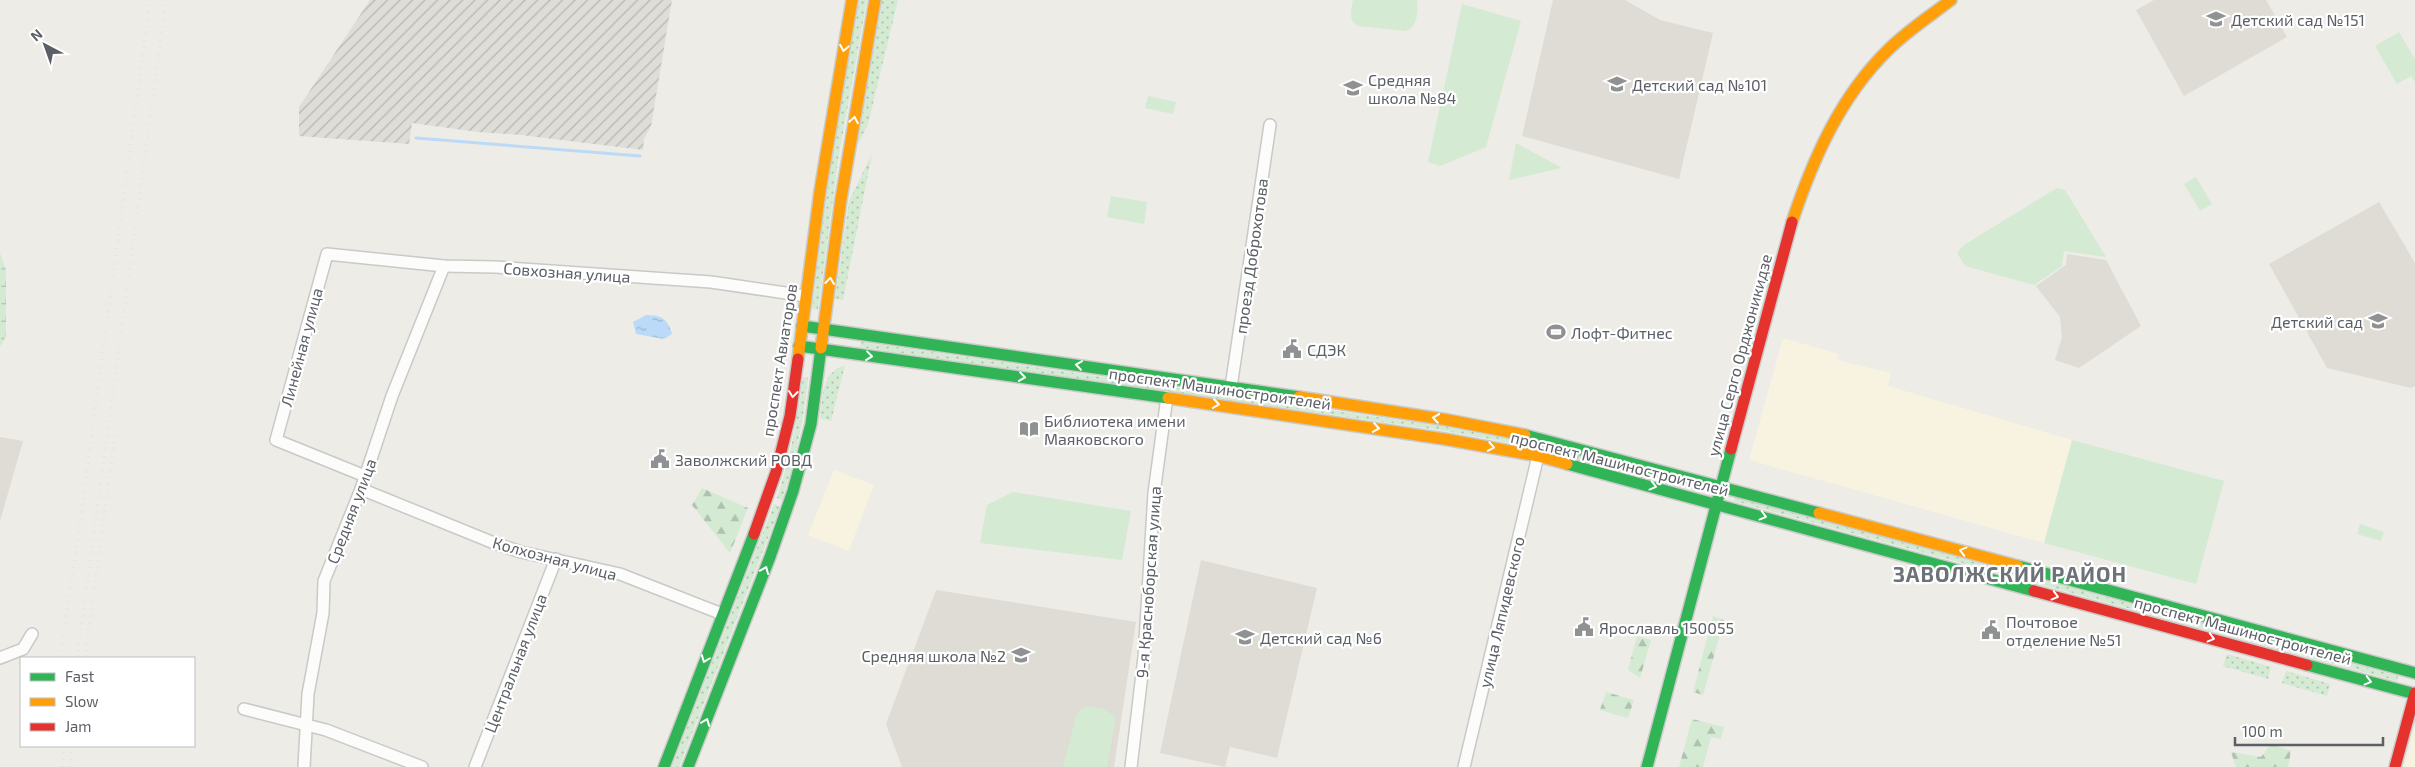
<svg xmlns="http://www.w3.org/2000/svg" width="2415" height="767" font-family="'Exo 2',sans-serif">
<style>
.commercial{fill:#f7f3e0}
.industrial{fill:url(#industrial-furrows)}
.education{fill:#dedcd5}
.grass{fill:url(#grass-dots)}
.forest{fill:url(#forest-firs)}
.wetland{fill:url(#wetland-marsh)}
.park{fill:#d4ead3}
.water{fill:url(#water-ripples)}
.lines{fill:none;stroke-linecap:round;stroke-linejoin:round}
.stream{stroke:#bbdaf8;stroke-width:3}
.street-casing{stroke:#c9c9c8;stroke-width:14}
.fast-casing{stroke:#c9cac9;stroke-width:14}
.slow-casing{stroke:#c9cac9;stroke-width:14}
.jam-casing{stroke:#c9cac9;stroke-width:14}
.street{stroke:#fcfcfb;stroke-width:11}
.fast{stroke:#30b455;stroke-width:11}
.slow{stroke:#ff9f0a;stroke-width:11}
.jam{stroke:#e5322d;stroke-width:11}
.rail{stroke:#e4e4e3;stroke-width:3;stroke-dasharray:1 6;stroke-linecap:butt}
.oneway{stroke:#fff}
.labels{text-anchor:middle;dominant-baseline:central;stroke-width:4.5;stroke-linejoin:round;paint-order:stroke}
.poi-label{font-size:16px;fill:#5c6066;stroke:#fff;text-anchor:start}
.street-label{font-size:16px;fill:#5c6066;stroke:#fff}
.district-label{font-size:21px;font-weight:bold;letter-spacing:1px;fill:#6d7278;stroke:#fff}
</style>
<defs>
<pattern id="industrial-furrows" width="10" height="10" patternUnits="userSpaceOnUse" patternTransform="scale(1.25)"><rect width="10" height="10" fill="#deddd8"/><path d="M-1 1l2-2M0 10L10 0M9 11l2-2" fill="none" stroke="#b7b7b3"/></pattern>
<pattern id="grass-dots" width="8" height="8" patternUnits="userSpaceOnUse" patternTransform="scale(1.25)"><rect width="8" height="8" fill="#d4ead3"/><path d="M2 2h.1M6 6h.1" fill="none" stroke="#afc1af" stroke-width="1.8" stroke-linecap="round"/></pattern>
<pattern id="forest-firs" width="22" height="20" patternUnits="userSpaceOnUse" patternTransform="scale(1.25)"><rect width="22" height="20" fill="#d4ead3"/><path d="M5 1l3.5 6h-7zM16 11l3.5 6h-7z" fill="#afc1af"/></pattern>
<pattern id="wetland-marsh" width="20" height="14" patternUnits="userSpaceOnUse" patternTransform="scale(1.25)"><rect width="20" height="14" fill="#d4ead3"/><path d="M1 5h8M5 5V1M11 12h8M15 12V8" fill="none" stroke="#afc1af"/></pattern>
<pattern id="water-ripples" width="26" height="14" patternUnits="userSpaceOnUse" patternTransform="scale(1.25)"><rect width="26" height="14" fill="#bbdaf8"/><path d="M2 4q2-2 4 0t4 0M15 11q2-2 4 0t4 0" fill="none" stroke="#9bb4cd"/></pattern>
</defs>
<rect width="100%" height="100%" fill="#edece7"/>
<g class="commercial">
<polygon points="1783,338 1839,354 1837,360 1891,373 1888,386 2072,440 2044,543 1749,460"/>
<polygon points="834,470 874,485 849,551 808,535"/>
<polygon points="2415,725 2415,767 2404,767"/>
</g>
<polygon class="industrial" points="370,0 672,0 651,126 644,139 643,150 521,135 478,132 412,123 409,144 299,136 299,107"/>
<g class="education">
<polygon points="1553,0 1625,0 1660,20 1713,33 1679,179 1522,136"/>
<polygon points="2154,0 2266,0 2287,37 2184,96 2136,10"/>
<polygon points="2379,202 2415,263 2415,386 2411,388 2327,368 2269,264"/>
<polygon points="2067,254 2106,260 2141,326 2079,368 2055,360 2062,337 2060,317 2036,286 2066,265"/>
<polygon points="0,437 23,441 0,521"/>
<polygon points="1201,560 1317,588 1277,758 1230,747 1225,767 1160,753"/>
<polygon points="936,590 1136,622 1114,767 902,767 886,724"/>
</g>
<g class="grass">
<polygon points="859,0 867,0 839,154 818,310 812,309 832,153"/>
<polygon points="882,0 898,0 868,124 857,146"/>
<polygon points="872,154 843,300 835,299 849,201"/>
<polygon points="861,342 1446,427 1513,439 1699,487 1698,491 1512,443 1446,431 860,347"/>
<path d="M845,365l-14,56 -11,-3c3,-22 1,-45 25,-53z"/>
<path d="M803,377l5,1c-4,42 -13,82 -26,122l-5,-2c13,-40 21,-79 26,-121z"/>
<polygon points="1735,497 2398,676 2397,681 1734,501"/>
<polygon points="774,504 780,507 679,767 672,767"/>
<polygon points="2227,654 2271,667 2268,679 2223,666"/>
<polygon points="2286,671 2330,684 2327,696 2282,683"/>
</g>
<g class="forest">
<polygon points="702,488 748,508 730,553 692,505"/>
<polygon points="1713,616 1724,620 1703,695 1693,692"/>
<polygon points="1637,636 1651,640 1640,678 1628,670"/>
<polygon points="1606,692 1634,700 1628,718 1600,710"/>
<polygon points="1692,719 1724,727 1721,739 1711,737 1703,767 1679,767"/>
<polygon points="2271,744 2291,751 2288,767 2236,767 2231,752 2261,757"/>
</g>
<polygon class="wetland" points="0,253 6,270 6,336 0,347"/>
<g class="park">
<path d="M1353,0h64c2,11 0,28 -12,31l-47,-5c-10,-6 -7,-15 -5,-26z"/>
<polygon points="1462,4 1521,21 1486,147 1440,166 1428,162"/>
<polygon points="2399,32 2415,59 2415,82 2411,76 2397,84 2375,46"/>
<polygon points="1148,96 1176,102 1173,114 1145,108"/>
<polygon points="1516,143 1562,168 1509,180"/>
<polygon points="2196,177 2212,204 2200,211 2184,184"/>
<polygon points="2057,188 2065,190 2106,257 2064,251 2062,266 2034,285 1965,266 1957,253 1964,245"/>
<polygon points="1111,196 1147,202 1144,224 1107,217"/>
<polygon points="2072,440 2224,481 2196,584 2044,543"/>
<polygon points="1013,492 1131,511 1122,560 980,543 987,505"/>
<polygon points="2360,524 2384,532 2381,541 2357,534"/>
<polygon points="1088,706 1104,709 1116,717 1107,767 1063,767 1076,716 1081,709"/>
</g>
<path class="water" d="M646,315c15,0 22,4 26,19l-8,5 -28,-5 -3,-12z"/>
<g class="lines">
<polyline class="stream" points="416,138 640,156"/>
<g class="street-casing">
<g id="street">
<polyline points="1231,387 1270,125"/>
<polyline points="365,476 276,440 327,254 444,266 495,267 711,282 806,296"/>
<polyline points="361,489 494,543 521,552 620,574 722,614"/>
<polyline points="0,658 23,649 32,634"/>
<polyline points="244,709 326,730 422,767"/>
<polyline points="304,767 308,694 323,613 324,581 361,489 392,396 444,266"/>
<polyline points="475,767 556,559"/>
<polyline points="1131,767 1144,657 1154,493 1167,397"/>
<polyline points="1464,767 1538,456"/>
</g>
</g>
<g class="fast-casing">
<g id="fast">
<polyline points="802,326 1299,397"/>
<polyline points="799,346 1168,398"/>
<polyline points="1525,435 1819,513"/>
<polyline points="1567,464 2034,591"/>
<polyline points="2018,566 2415,673"/>
<polyline points="2307,665 2415,694"/>
<polyline points="664,767 754,534"/>
<polyline points="688,767 770,557 793,491 811,424 821,348"/>
<polyline points="1647,767 1731,449"/>
</g>
</g>
<g class="slow-casing">
<g id="slow">
<path d="M1792,222c21,-63 48,-125 96,-172 19,-19 42,-34 63,-50"/>
<polyline points="821,348 841,199 875,0"/>
<polyline points="798,359 820,191 852,0"/>
<polyline points="1299,397 1448,420 1525,435"/>
<polyline points="1168,398 1444,439 1538,456 1567,464"/>
<polyline points="1819,513 2018,566"/>
</g>
</g>
<g class="jam-casing">
<g id="jam">
<polyline points="1731,449 1792,222"/>
<polyline points="754,534 776,472 790,416 798,359"/>
<polyline points="2034,591 2307,665"/>
<polyline points="2395,767 2415,693"/>
</g>
</g>
<use href="#street" class="street"/>
<use href="#fast" class="fast"/>
<use href="#slow" class="slow"/>
<use href="#jam" class="jam"/>
<g class="rail">
<polyline points="60,658 80,523 150,0"/>
<polyline points="77,658 166,0"/>
<polyline points="85,658 115,435"/>
<polyline points="62,767 65,746"/>
<polyline points="70,767 72,746"/>
</g>
</g>
<defs><path id="oneway-chevron" d="M-2-3.5L2.5 0L-2 3.5" fill="none" stroke-width="1.6" stroke-linecap="round" stroke-linejoin="round" transform="scale(1.25)"/></defs>
<g class="oneway">
<use href="#oneway-chevron" transform="translate(844 48) rotate(100)"/>
<use href="#oneway-chevron" transform="translate(854 120) rotate(-80)"/>
<use href="#oneway-chevron" transform="translate(830 281) rotate(-83)"/>
<use href="#oneway-chevron" transform="translate(869 356) rotate(7)"/>
<use href="#oneway-chevron" transform="translate(1079 365) rotate(-172)"/>
<use href="#oneway-chevron" transform="translate(1022 377) rotate(8)"/>
<use href="#oneway-chevron" transform="translate(793 394) rotate(97)"/>
<use href="#oneway-chevron" transform="translate(1216 404) rotate(8)"/>
<use href="#oneway-chevron" transform="translate(1436 418) rotate(-171)"/>
<use href="#oneway-chevron" transform="translate(1376 428) rotate(9)"/>
<use href="#oneway-chevron" transform="translate(1491 447) rotate(11)"/>
<use href="#oneway-chevron" transform="translate(1653 486) rotate(15)"/>
<use href="#oneway-chevron" transform="translate(1763 516) rotate(15)"/>
<use href="#oneway-chevron" transform="translate(1963 551) rotate(-165)"/>
<use href="#oneway-chevron" transform="translate(765 570) rotate(-68)"/>
<use href="#oneway-chevron" transform="translate(2055 596) rotate(15)"/>
<use href="#oneway-chevron" transform="translate(2211 638) rotate(15)"/>
<use href="#oneway-chevron" transform="translate(705 659) rotate(111)"/>
<use href="#oneway-chevron" transform="translate(2368 681) rotate(15)"/>
<use href="#oneway-chevron" transform="translate(706 722) rotate(-69)"/>
</g>
<defs>
<g id="school-bare" transform="scale(1.5)"><path d="M0-5L7-2L0 1L-7-2ZM-4 1L0 2.5L4 1V4Q0 6-4 4Z" fill="#8f9193" stroke="#fff" stroke-width="2.5" paint-order="stroke"/></g>
<g id="stadium-bare" transform="scale(1.5)"><path d="M0-5a6.5 5 0 1 0 0 10a6.5 5 0 1 0 0-10ZM-3.5-1.8h7v3.6h-7Z" fill="#8f9193" stroke="#fff" stroke-width="2.5" paint-order="stroke"/></g>
<g id="civic-bare" transform="scale(1.5)"><path d="M-.6-6.5H3V-4.5H.6V-3L4-1V1h2V6H-6V1h2V-1L-.6-3ZM-1.2 2.5V6h2.4V2.5Z" fill="#8f9193" stroke="#fff" stroke-width="2.5" paint-order="stroke"/></g>
<g id="library-bare" transform="scale(1.5)"><path d="M-6-4Q-3-5.5-.7-3.5V5Q-3 3-6 4ZM6-4Q3-5.5 .7-3.5V5Q3 3 6 4Z" fill="#8f9193" stroke="#fff" stroke-width="2.5" paint-order="stroke"/></g>
</defs>
<g fill-rule="evenodd">
<use href="#school-bare" x="2216" y="19"/>
<use href="#school-bare" x="1617" y="84"/>
<use href="#school-bare" x="1353" y="88"/>
<use href="#school-bare" x="2378" y="321"/>
<use href="#stadium-bare" x="1556" y="332"/>
<use href="#civic-bare" x="1292" y="349"/>
<use href="#library-bare" x="1029" y="429"/>
<use href="#civic-bare" x="660" y="459"/>
<use href="#civic-bare" x="1584" y="627"/>
<use href="#civic-bare" x="1991" y="630"/>
<use href="#school-bare" x="1245" y="637"/>
<use href="#school-bare" x="1021" y="655"/>
</g>
<g class="labels">
<g class="poi-label">
<text x="2231" y="19">Детский сад №151</text>
<text x="1368" y="79">Средняя<tspan x="1368" dy="18">школа №84</tspan></text>
<text x="1632" y="84">Детский сад №101</text>
<text x="2363" y="321" text-anchor="end">Детский сад</text>
<text x="1571" y="332">Лофт-Фитнес</text>
<text x="1307" y="349">СДЭК</text>
<text x="1044" y="420">Библиотека имени<tspan x="1044" dy="18">Маяковского</tspan></text>
<text x="675" y="459">Заволжский РОВД</text>
<text x="2006" y="621">Почтовое<tspan x="2006" dy="18">отделение №51</tspan></text>
<text x="1599" y="627">Ярославль 150055</text>
<text x="1260" y="637">Детский сад №6</text>
<text x="1006" y="655" text-anchor="end">Средняя школа №2</text>
</g>
<g class="street-label">
<text transform="translate(1251 256) rotate(-82)">проезд Доброхотова</text>
<text transform="translate(567 272) rotate(4)">Совхозная улица</text>
<text transform="translate(301 347) rotate(-75)">Линейная улица</text>
<text transform="translate(1739 355) rotate(-75)">улица Серго Орджоникидзе</text>
<text transform="translate(779 360) rotate(-81)">проспект Авиаторов</text>
<text transform="translate(1220 388) rotate(8)">проспект Машиностроителей</text>
<text transform="translate(1620 463) rotate(14)">проспект Машиностроителей</text>
<text transform="translate(351 511) rotate(-69)">Средняя улица</text>
<text transform="translate(555 558) rotate(15)">Колхозная улица</text>
<text transform="translate(1148 582) rotate(-86)">9-я Красноборская улица</text>
<text transform="translate(1501 612) rotate(-77)">улица Ляпидевского</text>
<text transform="translate(2243 630) rotate(15)">проспект Машиностроителей</text>
<text transform="translate(515 663) rotate(-69)">Центральная улица</text>
</g>
<g class="district-label">
<text x="2010" y="573">ЗАВОЛЖСКИЙ РАЙОН</text>
</g>
</g>
<rect x="20" y="657" width="175" height="90" fill="#ffffff" stroke="#bebfc2"/>
<rect x="30" y="673" width="25" height="8" fill="#30b455" stroke="#bebfc2"/>
<text x="65" y="682" font-size="15" fill="#5c6066">Fast</text>
<rect x="30" y="698" width="25" height="8" fill="#ff9f0a" stroke="#bebfc2"/>
<text x="65" y="707" font-size="15" fill="#5c6066">Slow</text>
<rect x="30" y="723" width="25" height="8" fill="#e5322d" stroke="#bebfc2"/>
<text x="65" y="732" font-size="15" fill="#5c6066">Jam</text>
<g transform="translate(45 45) rotate(319)" stroke="#ffffff" stroke-width="4" paint-order="stroke">
<path d="M0-4L9 19L0 12L-9 19Z" fill="#5c6066"/>
<text y="-8" font-size="14" font-weight="bold" text-anchor="middle" fill="#5c6066">N</text>
</g>
<path d="M2235 737v8h148v-8" fill="none" stroke="#5c6066" stroke-width="2.5"/>
<text x="2242" y="737" font-size="15" fill="#5c6066" stroke="#ffffff" stroke-width="4" paint-order="stroke">100 m</text>
</svg>
